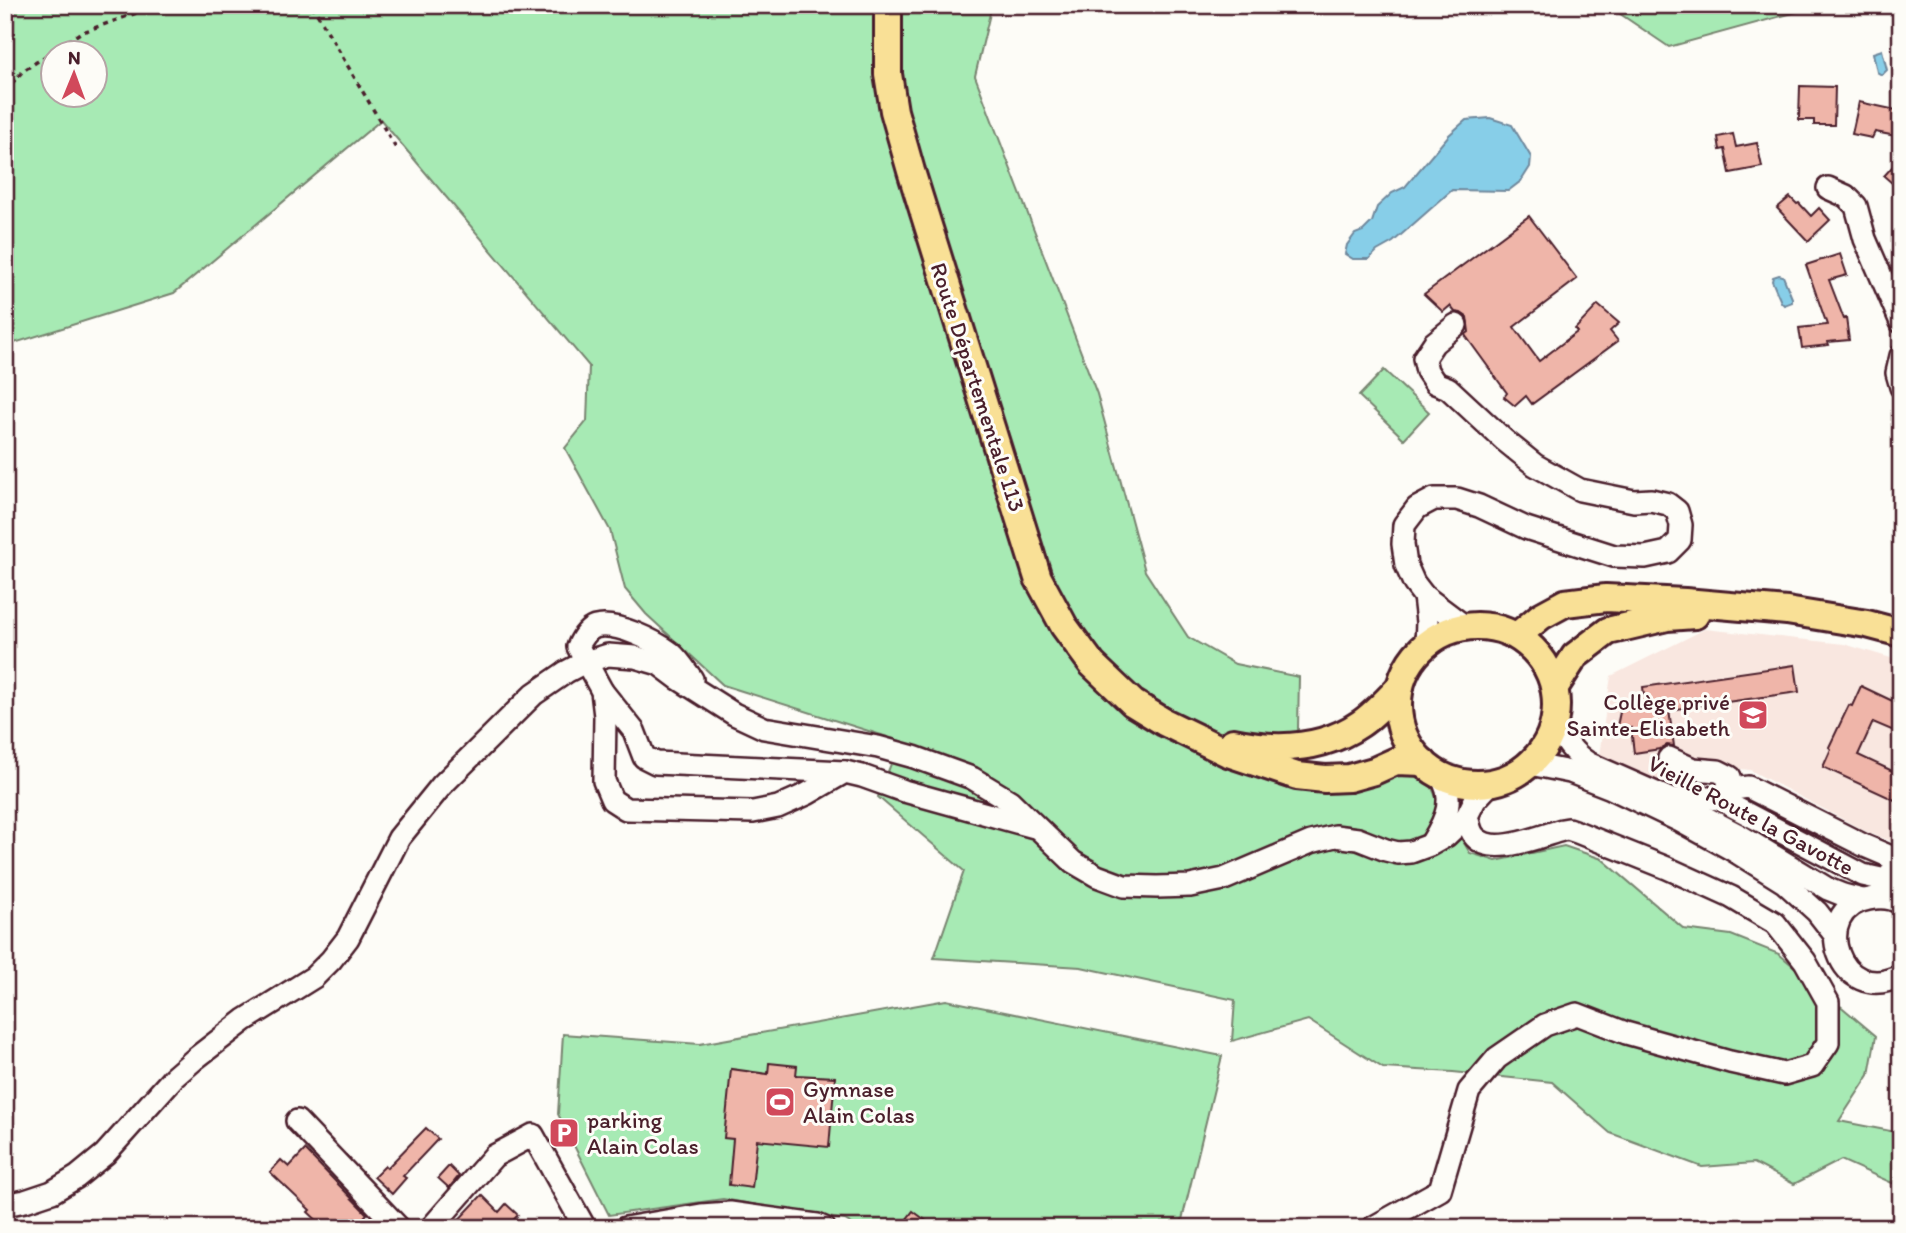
<svg xmlns="http://www.w3.org/2000/svg" width="1906" height="1233" font-family="Itim,sans-serif">
<style>
.built{fill:#f9e7e0}
.green{fill:#a7eab4;stroke:#788470;stroke-width:2;fill-rule:evenodd}
.water{fill:#87cee8;stroke:#6f889c;stroke-width:2}
.building{fill:#efb5a9;stroke:#4a1f2b;stroke-width:2}
.lines{fill:none;stroke-linecap:round;stroke-linejoin:round}
.minor-casing{stroke:#4a1f2b;stroke-width:26}
.major-casing{stroke:#4a1f2b;stroke-width:32}
.path{stroke:#4a1f2b;stroke-width:3.5;stroke-dasharray:5 5;stroke-linecap:butt}
.minor{stroke:#fdfcf7;stroke-width:21}
.major{stroke:#f9e096;stroke-width:26}
.labels{text-anchor:middle;dominant-baseline:central;stroke-width:6;stroke-linejoin:round;paint-order:stroke}
.street-label{font-size:23px;fill:#4a1f2b;stroke:#fdfcf7}
.poi-label{font-size:23px;fill:#4a1f2b;stroke:#fdfcf7;text-anchor:start}
</style>
<rect width="100%" height="100%" fill="#fdfcf7"/>
<filter id="ink" filterUnits="userSpaceOnUse"><feTurbulence type="fractalNoise" baseFrequency=".0143" numOctaves="2"/><feDisplacementMap in="SourceGraphic" scale="14" xChannelSelector="R" yChannelSelector="G"/><feConvolveMatrix kernelMatrix="1 2 1 2 8 2 1 2 1" color-interpolation-filters="sRGB"/></filter>
<g filter="url(#ink)">
<polygon class="built" points="1705,629 1844,644 1901,661 1901,845 1867,832 1750,770 1714,766 1687,759 1658,783 1599,755 1611,676"/>
<g class="green">
<path d="M5,5h987l-17,71 122,318 48,177 43,66 47,27 64,13 -2,103 99,-12 30,6 11,25 33,54 26,8 68,-15 38,13 82,70 47,6 48,19 97,82 -7,39 -30,46 62,12v54l-60,-27 -47,24 -40,-21 -52,4 -92,-34 -58,-51 -99,-10 -70,-4 -75,-48 -76,21 3,-41 -154,-33 -147,-9 30,-87 -86,-74 22,-56 -177,-56 -77,-71 -21,-25 -15,-59 -45,-82 22,-27 2,-55 -208,-246 -207,173 -169,53zM52,52h42v42h-42z"/>
<polygon points="1607,5 1822,5 1669,47"/>
<polygon points="1384,370 1429,412 1404,439 1359,396"/>
<polygon points="946,1000 1222,1056 1180,1228 859,1228 845,1220 723,1199 609,1215 558,1114 563,1034 700,1044"/>
</g>
<g class="water">
<polygon points="1882,50 1887,70 1882,75 1877,72 1873,53"/>
<polygon points="1490,118 1512,125 1531,157 1530,167 1521,181 1508,191 1452,190 1393,242 1377,251 1369,259 1353,259 1345,254 1347,245 1355,234 1363,231 1372,222 1377,207 1392,193 1405,187 1449,135 1466,120"/>
<polygon points="1779,275 1783,276 1792,298 1792,302 1784,305 1781,302 1772,281 1773,277"/>
</g>
<g class="building">
<polygon points="1800,86 1835,87 1834,125 1814,125 1814,120 1799,120"/>
<polygon points="1859,102 1901,111 1901,137 1875,132 1872,138 1852,134"/>
<polygon points="1733,134 1736,147 1757,143 1762,167 1730,173 1725,149 1720,150 1718,137"/>
<polygon points="1901,157 1901,191 1884,176"/>
<polygon points="1790,197 1797,204 1799,203 1811,216 1819,208 1830,220 1808,241 1777,208"/>
<polygon points="1529,216 1577,279 1514,327 1539,361 1577,332 1575,329 1598,305 1619,323 1610,331 1618,341 1532,404 1526,396 1515,406 1504,397 1507,393 1465,335 1469,332 1467,317 1461,313 1455,312 1450,306 1443,312 1424,294"/>
<polygon points="1840,254 1847,275 1829,280 1844,319 1846,318 1849,340 1828,342 1829,345 1802,348 1799,328 1827,325 1806,265"/>
<polygon points="1795,665 1799,692 1669,710 1674,746 1667,745 1660,749 1634,753 1631,728 1616,731 1620,712 1629,702 1644,695 1643,687"/>
<polygon points="1861,686 1901,705 1901,734 1873,722 1858,755 1901,775 1901,803 1823,767 1831,749 1829,747 1849,705 1852,706"/>
<polygon points="769,1063 797,1066 796,1075 835,1077 829,1147 757,1140 752,1188 729,1185 733,1139 724,1138 731,1069 768,1074"/>
<polygon points="426,1128 438,1139 403,1176 406,1178 392,1194 374,1177 385,1166 387,1168"/>
<polygon points="305,1150 367,1214 354,1228 325,1228 308,1212 310,1210 270,1172 281,1160 289,1167"/>
<polygon points="449,1166 459,1176 449,1188 438,1178"/>
<polygon points="482,1195 499,1212 506,1204 518,1215 506,1228 451,1228"/>
<polygon points="913,1211 936,1228 900,1228"/>
</g>
<g class="lines">
<g class="minor-casing">
<g id="minor">
<polyline points="1828,188 1846,196 1856,206 1865,239 1901,322"/>
<polyline points="1456,325 1434,343 1424,358 1427,371 1435,383 1448,388 1504,440 1535,465 1580,490 1634,501 1651,500 1668,504 1677,511 1681,525 1680,540 1668,552 1645,557 1614,556 1526,528 1479,506 1457,499 1434,499 1417,508 1404,525 1403,544 1406,565 1414,583 1424,596 1464,626"/>
<polyline points="1901,356 1897,373 1901,387"/>
<polyline points="1424,596 1427,622 1426,644"/>
<path d="M692,679c-6,-8 -13,-19 -21,-26 -16,-12 -55,-32 -76,-26 -8,3 -14,13 -17,20l24,44 3,25 -1,65 8,19 14,9 127,3 25,-5 29,-13 38,-22 17,4 42,15 130,36"/>
<polyline points="602,691 634,731 644,757 656,763 845,772"/>
<path d="M1555,722c10,18 15,29 33,41l86,38 65,34 89,54 15,6 19,5"/>
<polyline points="1669,758 1693,769 1718,771 1730,777 1727,790"/>
<polyline points="1530,764 1570,772 1611,788 1680,821 1733,850 1784,882 1817,912 1835,935"/>
<polyline points="1719,799 1863,875 1899,883"/>
<polyline points="1674,801 1688,796 1719,799 1727,790 1748,787 1865,846 1898,860 1879,897"/>
<path d="M1432,842c15,-24 24,-44 7,-69"/>
<path d="M1901,904c-9,-7 -21,-7 -32,-5 -61,10 -31,110 32,76"/>
<polyline points="297,1121 399,1228"/>
<polyline points="5,1205 25,1201 52,1192 77,1177 105,1154 174,1077 196,1058 245,1020 314,977 331,960 348,938 399,838 442,785 534,694 566,672 585,662 608,655 635,657 659,664 679,679 734,714 764,728 878,747 914,757 972,778 1010,801 1073,862 1097,876 1124,886 1157,887 1190,886 1224,879 1311,842 1335,836 1358,839 1386,850 1398,853 1411,852 1430,845 1446,836 1467,816 1475,800 1492,782"/>
<polyline points="431,1228 494,1156 533,1135 585,1228"/>
<polyline points="625,1228 701,1215 730,1213 817,1225 824,1228"/>
<path d="M1372,1228l68,-38 29,-99 28,-33 48,-33 32,-11 49,19 104,29 54,12 28,-8 16,-23v-41l-23,-41 -30,-38 -44,-26 -64,-29 -90,-36 -9,-3 -6,1c-22,6 -69,27 -87,7 -5,-5 -6,-14 -8,-21"/>
</g>
</g>
<g class="major-casing">
<g id="major">
<polyline points="888,5 888,74 894,111 911,171 1038,578 1064,626 1092,664 1133,703 1164,722 1228,753 1297,776 1325,779 1349,778 1374,771 1396,761 1423,762"/>
<circle cx="1477" cy="705" r="79"/>
<polyline points="1517,636 1541,616 1565,603 1606,598 1685,602 1787,611 1867,624 1901,633"/>
<polyline points="1555,687 1575,656 1608,631 1667,617 1695,615"/>
<path d="M1233,742c43,9 89,8 127,-18 15,-10 27,-24 40,-37"/>
</g>
</g>
<g class="path">
<polyline points="312,5 397,150"/>
<polyline points="5,91 23,71 80,33 159,5"/>
</g>
<use href="#minor" class="minor"/>
<use href="#major" class="major"/>
</g>
</g>
<defs>
<g id="school-square" transform="scale(1.575)"><rect x="-9" y="-9" width="18" height="18" rx="4" fill="#d1495b" stroke="#fdfcf7"/><path d="M0-5L7-2L0 1L-7-2ZM-4 1L0 2.5L4 1V4Q0 6-4 4Z" fill="#fff"/></g>
<g id="stadium-square" transform="scale(1.575)"><rect x="-9" y="-9" width="18" height="18" rx="4" fill="#d1495b" stroke="#fdfcf7"/><path d="M0-5a6.5 5 0 1 0 0 10a6.5 5 0 1 0 0-10ZM-3.5-1.8h7v3.6h-7Z" fill="#fff"/></g>
<g id="parking-square" transform="scale(1.575)"><rect x="-9" y="-9" width="18" height="18" rx="4" fill="#d1495b" stroke="#fdfcf7"/><path d="M-3.5-5.5H1a3.5 3.5 0 0 1 0 7H-1V5.5H-3.5ZM-1-3.4V-.6H.8a1.4 1.4 0 0 0 0-2.8Z" fill="#fff"/></g>
</defs>
<g fill-rule="evenodd">
<use href="#school-square" x="1753" y="715"/>
<use href="#stadium-square" x="780" y="1102"/>
<use href="#parking-square" x="564" y="1133"/>
</g>
<g class="labels">
<g class="street-label">
<text transform="translate(978 387) rotate(72)">Route Départementale 113</text>
<text transform="translate(1751 815) rotate(28)">Vieille Route la Gavotte</text>
</g>
<g class="poi-label">
<text x="1730" y="702" text-anchor="end">Collège privé<tspan x="1730" dy="26">Sainte-Elisabeth</tspan></text>
<text x="803" y="1089">Gymnase<tspan x="803" dy="26">Alain Colas</tspan></text>
<text x="587" y="1120">parking<tspan x="587" dy="26">Alain Colas</tspan></text>
</g>
</g>
<rect width="1906" height="1233" fill="none" stroke="#fdfcf7" stroke-width="28"/>
<rect x="14" y="14" width="1878" height="1205" fill="none" stroke="#4a1f2b" stroke-width="2.5" filter="url(#ink)"/>
<g transform="translate(74 74) rotate(1)"><circle r="33" fill="#fdfcf7" stroke="#b5a4a5" stroke-width="2"/>
<path d="M0-5L12 26L0 18L-12 26Z" fill="#d1495b"/>
<text y="-10" font-size="19" font-weight="bold" text-anchor="middle" fill="#4a1f2b">N</text>
</g>
</svg>
